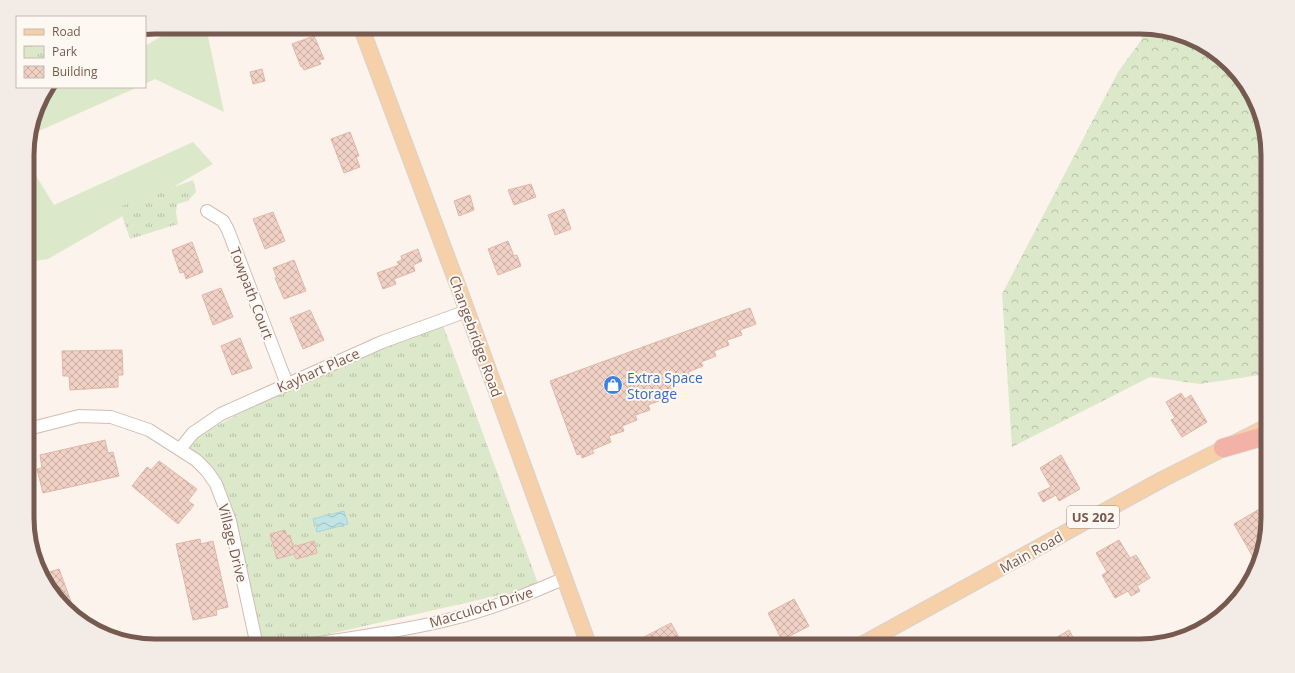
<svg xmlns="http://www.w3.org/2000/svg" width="1295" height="673" font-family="'Open Sans',sans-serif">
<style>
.grass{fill:#dbe9ca}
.forest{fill:url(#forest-crowns)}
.park{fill:url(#park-tufts)}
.water{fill:url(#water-waves);stroke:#a8d4d6}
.building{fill:url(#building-cross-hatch);stroke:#e1b6a6}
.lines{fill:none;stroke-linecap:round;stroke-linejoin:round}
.minor-casing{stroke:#d0bdb4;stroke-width:14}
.major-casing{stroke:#d9d1ce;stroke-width:17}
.highway-casing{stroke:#d9d1ce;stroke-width:20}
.minor{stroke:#fff;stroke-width:12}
.major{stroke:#f5d0a9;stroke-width:15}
.highway{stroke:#f2b2a7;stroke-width:18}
.labels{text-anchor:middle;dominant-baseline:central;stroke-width:4;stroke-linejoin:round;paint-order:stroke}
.shield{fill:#fef8f3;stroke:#9f8980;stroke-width:1}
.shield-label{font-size:13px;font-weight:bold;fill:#76594f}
.street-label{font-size:14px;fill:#76594f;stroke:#fef8f3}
.shop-label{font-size:14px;fill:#366cbe;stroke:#fef8f3;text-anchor:start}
.rim{fill:none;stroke:#76594f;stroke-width:5}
</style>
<defs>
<pattern id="forest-crowns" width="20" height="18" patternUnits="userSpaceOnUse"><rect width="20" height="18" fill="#dbe9ca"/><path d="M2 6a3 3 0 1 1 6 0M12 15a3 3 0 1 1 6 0" fill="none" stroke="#b6c0a6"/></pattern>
<pattern id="park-tufts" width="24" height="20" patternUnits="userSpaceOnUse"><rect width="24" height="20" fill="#dbe9ca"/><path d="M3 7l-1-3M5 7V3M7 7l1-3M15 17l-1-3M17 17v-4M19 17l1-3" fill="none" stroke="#b6c0a6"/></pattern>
<pattern id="water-waves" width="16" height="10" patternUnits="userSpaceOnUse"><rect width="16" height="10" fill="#c1e4e5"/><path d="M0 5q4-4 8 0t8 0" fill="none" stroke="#a1bcbc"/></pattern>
<pattern id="building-cross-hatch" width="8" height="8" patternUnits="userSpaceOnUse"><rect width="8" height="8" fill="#f0d1c5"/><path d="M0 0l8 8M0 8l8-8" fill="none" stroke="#c7ada2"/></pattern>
</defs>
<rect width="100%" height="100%" fill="#fcf4ec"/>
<g class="grass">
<polygon points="177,27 206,27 224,112 155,79 145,84 145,46"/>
<polygon points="49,87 138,87 30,135 40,98"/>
<polygon points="193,142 213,164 48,259 28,262 27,161 54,205"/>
</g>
<polygon class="forest" points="1138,27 1197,40 1246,84 1267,139 1268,390 1260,375 1200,384 1150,377 1012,447 1002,294 1118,72 1142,39"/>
<g class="park">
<polygon points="193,180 196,192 188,201 177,204 176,212 178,224 130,239 119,207"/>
<polygon points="440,317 539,586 277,646 256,646 213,486 182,444 369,345"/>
</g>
<polygon class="water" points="344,511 348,524 317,532 316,529 319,525 314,523 313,519"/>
<g class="building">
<polygon points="314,36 324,59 319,60 321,64 304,70 302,66 301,67 292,44"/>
<polygon points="262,69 265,81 253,84 250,72"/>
<polygon points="350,132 359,156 356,157 360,167 344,173 331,139"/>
<polygon points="531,184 536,197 514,205 508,190"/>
<polygon points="470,195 474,210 459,216 454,201"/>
<polygon points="564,209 571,229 555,235 548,215"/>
<polygon points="273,212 285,241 265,249 253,219"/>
<polygon points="508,241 514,256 517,255 521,266 498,275 488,249"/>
<polygon points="192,242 203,272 186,279 184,272 180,273 172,250"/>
<polygon points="418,249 422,261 413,265 415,271 394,279 396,284 383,289 377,273 399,265 397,262 402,260 401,256"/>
<polygon points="294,260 306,291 284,299 275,278 277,278 273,268"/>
<polygon points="221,288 233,317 213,325 202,295"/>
<polygon points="750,308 756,324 740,330 742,335 727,340 729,345 714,351 716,356 701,362 703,366 688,372 690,377 675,383 676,388 661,393 664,399 648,405 650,410 635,415 637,420 622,426 624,431 609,436 611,442 592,450 594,453 582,458 581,454 577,455 550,381"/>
<polygon points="310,310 324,340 303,349 290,318"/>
<polygon points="240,338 252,368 232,375 221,346"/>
<polygon points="122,350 123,375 118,375 118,387 70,390 69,376 63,376 62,351"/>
<polygon points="1181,393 1185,399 1191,395 1207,422 1182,437 1171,420 1175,418 1166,402"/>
<polygon points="105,440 108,453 113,452 119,476 43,493 37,469 42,468 40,455"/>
<polygon points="1061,455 1080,489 1059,501 1056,495 1043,502 1038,493 1051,487 1040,468"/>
<polygon points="159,461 197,489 188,501 194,505 178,524 132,486 147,467 151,470"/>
<polygon points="1268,504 1268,518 1257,564 1234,524"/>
<polygon points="285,530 287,536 290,535 293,547 314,541 317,553 296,559 294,554 277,559 270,534"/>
<polygon points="200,539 201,544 213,541 228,607 216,610 217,615 193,620 176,544"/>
<polygon points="1119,540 1130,558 1136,555 1150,578 1137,586 1140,591 1131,596 1128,591 1115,598 1102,575 1107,572 1096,553"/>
<polygon points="59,569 75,612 49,589 43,574"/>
<polygon points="794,599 809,626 782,640 768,613"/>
<polygon points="671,623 684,646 649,646 644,637"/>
<polygon points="1069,630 1078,646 1042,646"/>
</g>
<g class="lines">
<g class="minor-casing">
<g id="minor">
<polyline points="207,211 223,221 228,230 287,384"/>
<polyline points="28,429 79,416 111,417 149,430 196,460 207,471 216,484 230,521 257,646"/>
<polyline points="180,449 193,433 221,414 382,342 467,311"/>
<path d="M300,646c49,-8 99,-14 147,-26 41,-10 80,-25 118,-42"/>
</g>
</g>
<g class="major-casing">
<g id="major">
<polyline points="361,27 458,286 589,646"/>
<polyline points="859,646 1163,479 1268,426"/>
</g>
</g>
<g class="highway-casing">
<polyline id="highway" points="1223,448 1268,435"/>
</g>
<use href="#minor" class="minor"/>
<use href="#major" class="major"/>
<use href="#highway" class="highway"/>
</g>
<defs>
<g id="shop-disc" transform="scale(1)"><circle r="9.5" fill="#3f7fe0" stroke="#fef8f3"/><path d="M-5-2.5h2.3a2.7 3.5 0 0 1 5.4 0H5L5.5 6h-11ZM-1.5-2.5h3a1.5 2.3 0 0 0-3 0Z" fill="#fff"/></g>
</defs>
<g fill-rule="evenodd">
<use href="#shop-disc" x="613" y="385"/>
</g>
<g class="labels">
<rect class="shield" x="1067" y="506" width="52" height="22" rx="3"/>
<g class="shield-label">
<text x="1093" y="517">US 202</text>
</g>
<g class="street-label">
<text transform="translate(252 293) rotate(69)">Towpath Court</text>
<text transform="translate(476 336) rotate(70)">Changebridge Road</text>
<text transform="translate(318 370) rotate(-24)">Kayhart Place</text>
<text transform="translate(233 543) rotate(76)">Village Drive</text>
<text transform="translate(1031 552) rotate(-29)">Main Road</text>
<text transform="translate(481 607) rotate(-17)">Macculoch Drive</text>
</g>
<g class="shop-label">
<text x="627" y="377">Extra Space<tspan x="627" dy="16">Storage</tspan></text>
</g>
</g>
<path d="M0 0H1295V673H0ZM155 34H1140A121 121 0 0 1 1261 155V518A121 121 0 0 1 1140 639H155A121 121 0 0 1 34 518V155A121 121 0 0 1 155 34Z" fill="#f3ebe6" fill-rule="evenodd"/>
<path class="rim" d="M155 34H1140A121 121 0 0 1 1261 155V518A121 121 0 0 1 1140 639H155A121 121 0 0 1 34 518V155A121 121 0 0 1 155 34Z"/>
<rect x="16" y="16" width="130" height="72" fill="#fef8f3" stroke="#c8b8b1"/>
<rect x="24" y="29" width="20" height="6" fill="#f5d0a9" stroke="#c8b8b1"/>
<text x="52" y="36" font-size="12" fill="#76594f">Road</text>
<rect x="24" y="46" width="20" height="12" fill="url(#park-tufts)" stroke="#c8b8b1"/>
<text x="52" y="56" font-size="12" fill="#76594f">Park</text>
<rect x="24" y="66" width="20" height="12" fill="url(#building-cross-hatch)" stroke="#c8b8b1"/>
<text x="52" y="76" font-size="12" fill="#76594f">Building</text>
</svg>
